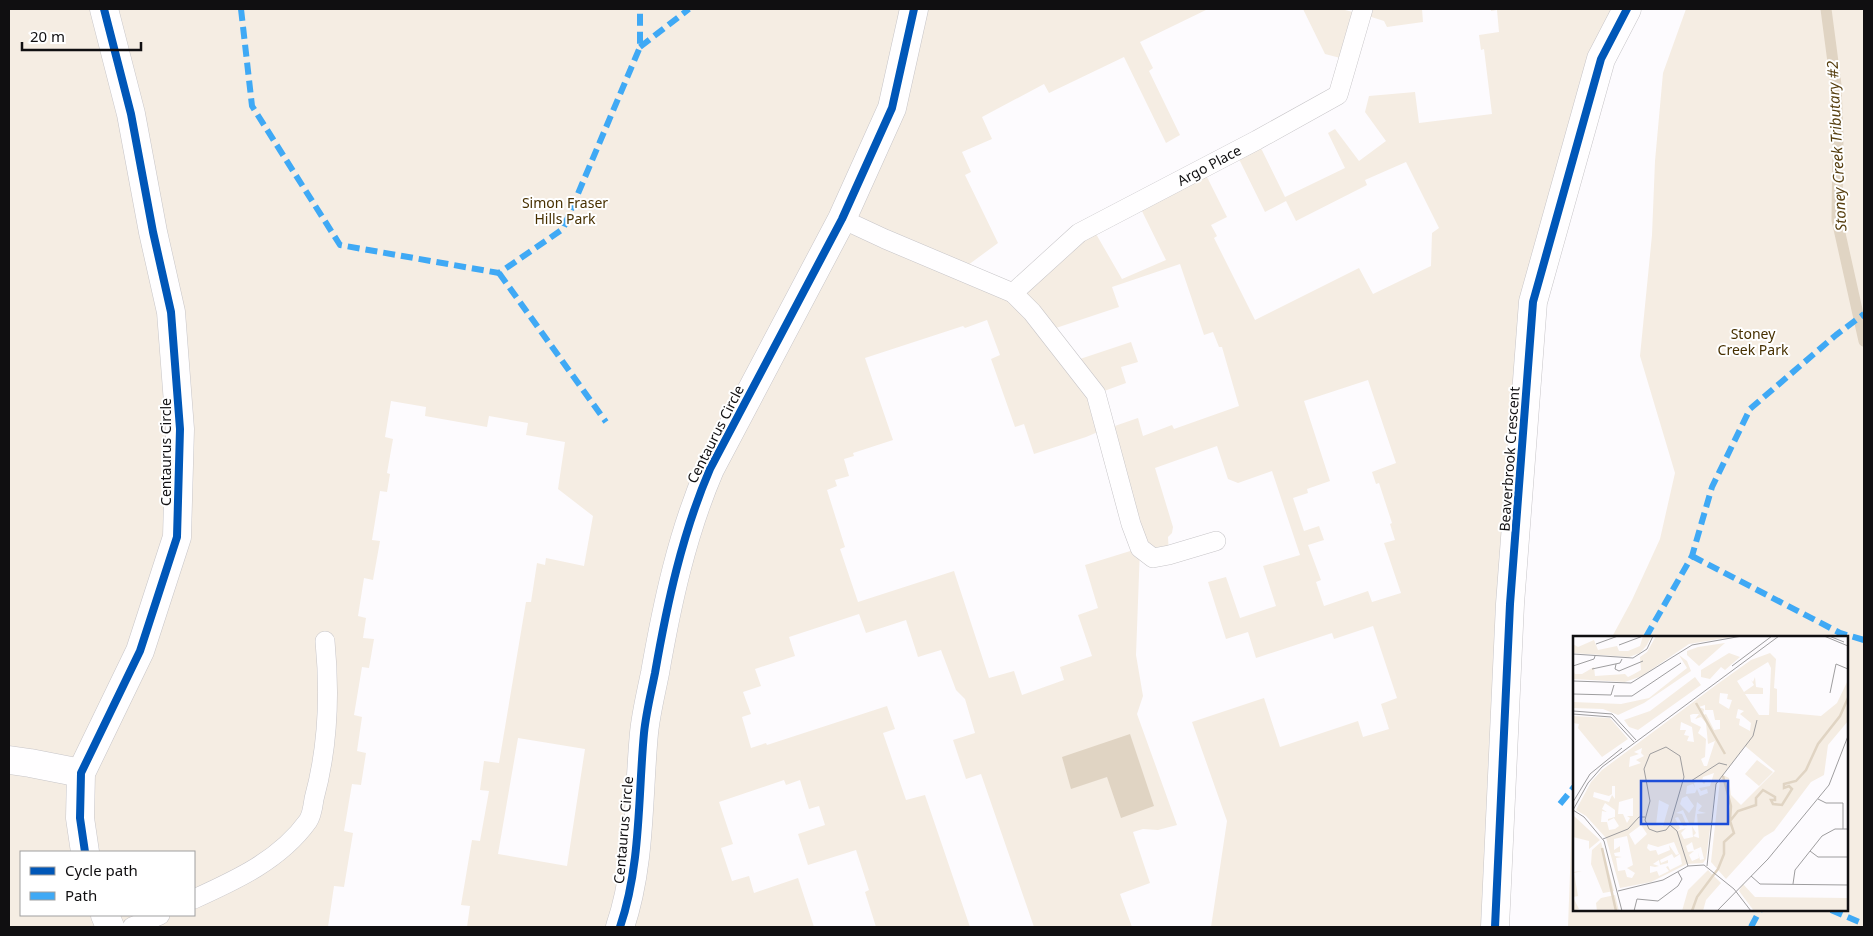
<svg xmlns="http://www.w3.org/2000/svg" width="1873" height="936" font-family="'Noto Sans',sans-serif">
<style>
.green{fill:#f5ede3;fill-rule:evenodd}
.water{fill:#e0d4c3}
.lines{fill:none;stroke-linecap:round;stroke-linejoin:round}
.stream{stroke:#e0d4c3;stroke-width:11}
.lane-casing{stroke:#c7c5c8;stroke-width:20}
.street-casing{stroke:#c7c5c8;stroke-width:29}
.lane{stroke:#fffeff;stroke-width:19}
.street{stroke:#fffeff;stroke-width:28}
.quiet{stroke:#3fa9f5;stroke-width:6;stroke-dasharray:12 6;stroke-linecap:butt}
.cycleway-casing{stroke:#fff;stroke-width:11}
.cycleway{stroke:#0057b8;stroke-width:8}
.labels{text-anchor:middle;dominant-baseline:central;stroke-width:4;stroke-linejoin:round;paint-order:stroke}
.street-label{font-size:14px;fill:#100f11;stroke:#fff}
.park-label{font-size:14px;fill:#473000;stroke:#fff}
.water-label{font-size:15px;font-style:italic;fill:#553d0d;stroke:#fff}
.inset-river{fill:none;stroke:#e0d4c3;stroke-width:2.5}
.inset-road{fill:none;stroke:#9e9d9f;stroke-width:1}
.view{fill:#1d4ed8;fill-opacity:0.15;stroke:#1d4ed8;stroke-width:2.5}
.inset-edge{fill:none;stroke:#100f11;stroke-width:2.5}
</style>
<rect width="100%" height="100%" fill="#fdfbfe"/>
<g class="green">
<path d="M9,9h1199l-68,33 13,26 -4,3 31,64 -14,8 -42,-86 -75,36 -5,-9 -62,33 10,22 -30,13 9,20 -6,3 33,68 -38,28 53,22 79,-66 30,52 44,-19 -28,-57 65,-34 24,48 -16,8 6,11 -3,2 41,82 104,-52 14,26 58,-28 1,-33 7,-5 -33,-66 -41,18 2,5 -71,36 -10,-20 -21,11 -30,-61 22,-11 28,57 60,-29 -17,-35 7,-4 24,32 27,-20 -21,-29 4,-16 46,-4 4,31 73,-9 -8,-65 -3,1 -2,-15 20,-3 -2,-22 -6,1v-2h136l-94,293 -36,625h-286l16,-106 -35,-99 72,-24 16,49 78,-26 5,16 26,-8 -8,-25 16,-6 -24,-72 -39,13 -2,-6 -76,25 -8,-26 -22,7 -18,-57 18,-5 14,41 36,-12 -13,-40 37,-11 -28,-84 -34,12 -10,-4 -11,-33 -62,22 18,59 -1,6 -4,4 1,18 -29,-7 -4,107 7,41 -6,18 40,111 -19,5 -15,-1 -10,3 17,51 -30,11 12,33h-98l-53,-153 -15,5 -13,-39 22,-7 -10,-34 -9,-9 -15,-40 -23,7 -12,-37 -40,13 -7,-19 -70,23 6,19 -40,13 6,17 -18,6 8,22 -9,3 9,31 15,-5 1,2 120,-39 8,23 -12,4 23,67 19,-5 45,132h-94l-11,-35 4,-2 -13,-40 -48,15 -10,-31 27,-9 -6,-19 -10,3 -9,-29 -14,5 -2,-5 -65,22 14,42 -12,4 11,33 17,-5 5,17 44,-15 16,49h-347l3,-21 -9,-1 11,-65 8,1 9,-50 -9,-1 4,-29 15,2 27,-161h5l6,-39 8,2 1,-7 38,8 9,-50 -35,-27 7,-47 -39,-7 2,-12 -39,-7 -2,11 -62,-11 1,-9 -35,-6 -6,36 8,2 -6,34 3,1 -3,18 -7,-1 -8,49 8,1 -7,39 -9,-2 -6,38 8,2 -3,20 11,1 -5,29 -7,-1 -8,48 8,2 -5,34 9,2 -5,32 -9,-1 -8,47 9,2 -9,54 -10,-1 -6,41h-319zM1180,264l24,71 9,-3 6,15h3l17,59 -65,23 -2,-4 -29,11 -5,-18 -32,11 -10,-35 30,-11 -5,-16 17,-5 -7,-20 -60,20 -24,-31 72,-24 -7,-20zM987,320l13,35 -9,4 24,68 9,-3 10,30 52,-17 19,-8 35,119 -55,17 13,43 -20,7 14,41 -32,11 4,13 -42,15 -8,-24 -25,7 -35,-107 -96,31 -18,-53 5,-2 -18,-57 10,-4 -2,-6 14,-4 -5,-17 10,-3 -1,-3 40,-13 -28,-82 98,-32 2,2zM1368,380l28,83 -24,9 4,12 3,-1 13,40 -2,1 5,16 -11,3 17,50 -29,9 -4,-11 -44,15 -8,-24 5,-2 -13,-35 16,-5 -5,-14 -15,5 -11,-33 15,-5 -1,-4 23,-8 -26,-80zM518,738l67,11 -18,117 -69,-12zM21,852h173v63h-173z"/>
<polygon points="1303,9 1341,9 1361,14 1363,9 1422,9 1423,22 1387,27 1384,21 1362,14 1348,60 1325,54"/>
<polygon points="1686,9 1864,9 1864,927 1568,927 1574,763 1574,910 1847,910 1847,637 1612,637 1632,600 1660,539 1675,473 1640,356 1652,235 1655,161 1663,73"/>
</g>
<polygon class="water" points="1130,734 1154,806 1121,818 1107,777 1071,789 1062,757"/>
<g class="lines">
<polyline class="stream" points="1826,9 1836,85 1838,137 1837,220 1864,341"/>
<g class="lane-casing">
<g id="lane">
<polyline points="842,219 885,239 1013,293 1032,312 1096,394 1131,524 1140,548 1153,558 1169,555 1216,541"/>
<polyline points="1013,293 1079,233 1257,140 1338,95 1363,9"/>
<path d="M194,899c42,-19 86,-39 114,-78 4,-6 5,-15 6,-22 14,-51 16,-106 11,-158"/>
<polyline points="132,927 160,915"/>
</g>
</g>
<g class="street-casing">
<g id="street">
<polyline points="9,760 30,763 81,773"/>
<polyline points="85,852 80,818 81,773 140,651 177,537 180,429 171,312 153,232 131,114 104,9"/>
<polyline points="105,915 110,927"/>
<path d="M620,927c21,-62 18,-130 24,-194 2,-20 7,-40 11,-60 12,-69 27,-139 55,-204l132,-250 50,-111 22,-99"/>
<polyline points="1495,927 1510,604 1533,302 1601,59 1627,9"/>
</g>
</g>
<use href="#lane" class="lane"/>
<use href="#street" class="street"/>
<g class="quiet">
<polyline points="241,9 252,106 340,245 499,273 563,229 640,47 640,9"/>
<polyline points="640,47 689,9"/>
<polyline points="499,273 606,422"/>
<polyline points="1692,556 1840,633 1864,640"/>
<polyline points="1646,637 1692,556 1712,487 1750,409 1836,335 1864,314"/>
<polyline points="1560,804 1574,787"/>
<polyline points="1831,910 1864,924"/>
<polyline points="1751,927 1760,910"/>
</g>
<g class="cycleway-casing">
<g id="cycleway">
<polyline points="85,852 80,818 81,773 140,651 177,537 180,429 171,312 153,232 131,114 104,9"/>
<path d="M620,927c21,-62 18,-130 24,-194 2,-20 7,-40 11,-60 12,-69 27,-139 55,-204l132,-250 50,-111 22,-99"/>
<polyline points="1495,927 1510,604 1533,302 1601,59 1627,9"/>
</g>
</g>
<use href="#cycleway" class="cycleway"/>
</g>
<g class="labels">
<g class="street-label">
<text transform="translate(1209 165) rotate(-28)">Argo Place</text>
<text transform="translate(715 434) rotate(-63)">Centaurus Circle</text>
<text transform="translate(165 452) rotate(-90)">Centaurus Circle</text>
<text transform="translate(1509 459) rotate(-86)">Beaverbrook Crescent</text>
<text transform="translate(623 830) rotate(-85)">Centaurus Circle</text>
</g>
<g class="park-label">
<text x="565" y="202">Simon Fraser<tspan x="565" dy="16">Hills Park</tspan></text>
<text x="1753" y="333">Stoney<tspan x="1753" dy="16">Creek Park</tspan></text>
</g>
<g class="water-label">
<text transform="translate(1836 146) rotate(-93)">Stoney Creek Tributary #2</text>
</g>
</g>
<g transform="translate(1573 636)">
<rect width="275" height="275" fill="#fdfbfe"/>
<path d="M70,0l8,1 -4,8 -7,8 -11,4 -56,-4v-9l5,3 16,-7 4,10 19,-4 2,5h9l12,-5zM83,0h81l-48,8 -47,32 -17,6 -52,-3v-9l2,4h7l12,-7 1,9 30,-2 3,3 6,-3 7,-4 -1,-13 7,-5zM152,7l-26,23 -12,-11v-4l11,-4zM156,17l11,4 -15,13 -4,-3 -11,12 -9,-2v-7zM197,17l6,6 -2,29 3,1v23l44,4 16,-13 11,-23v41l-20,24 -4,30 -13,7 -37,49 -10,6 -38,42 -15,-17 9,-82 3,-5 6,3 2,17 10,10 34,-34 -30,-25 -29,38 -10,75 -3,4 -16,1 -36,18 -31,6 -14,-50 -20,-22 -10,-6 15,-28 11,-12 114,-85 35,-25zM195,26l3,6 -2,47h-10l-14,-21h18v-6l-7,-1 -1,-10 -2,5 -2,-2 3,5 -10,7 -7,-11zM147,57l8,1 -1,5 5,1 -3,9 -10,-6zM132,69v5h8l2,10h5v9l-6,1 -8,-16 -3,1 1,-6 -5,-2zM165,73l6,2 -4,3 11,9 -1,8 -11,-6 1,-6 -4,-1zM120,78h6l-4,5 6,-2 5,6 2,21 7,-3 -8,25h-3l-3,-7 4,-2 1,-18 -8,-6 3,-6 -10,-5 -1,-7zM108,86l11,5 2,15 -7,-1 2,-5 -5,-1 2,-5h-6zM69,112l-1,5 3,3 -8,4 5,3 -12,4 1,-10 9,-3 -5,-2zM141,137l-4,13 -11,2 2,3 6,-2 1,4 -8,3 -3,-7 -2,4 -9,1 1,-8 6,-2 2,4 -1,-5 6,-3 4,4 3,-4 -5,1 1,-4zM39,150h3v13l-3,-4 -3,7 -16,-5 1,-5 15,4 3,-2zM114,160l7,10 -5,7 -9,-9 2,-6zM60,162v18h-6l3,2 -3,5 -4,-9h-5l1,-12zM86,164l10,5 -6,21 -7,-1zM124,166l5,4 -4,5 8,2 -9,1 2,24 -6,-2 3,-3 -4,-7 1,11 -9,2 -3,-6 5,-5 -9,3 3,-3 -5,-10 3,-1 5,9h4l-5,-12 -6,-1 7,-3 7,15 4,-1zM32,167l10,7v7l-7,2v2l6,-3 5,8 -4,3 -6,1 -2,-8h-6l1,-11 5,1 -5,-3zM68,189l6,9 -12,11 -6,-11zM54,200l6,29 -6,3 8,5 -3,5 -5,-1 -2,-7 -7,1 -2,-13 6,-1 -7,-1 -1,-3 6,-1v-6l-6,4v-11zM101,206l5,12 -3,1 -7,-10 1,5 -12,5 -2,-5 -6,1 -3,-3 1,-4 10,3zM119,206l2,8 7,-3 3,12 -4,1 -2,-8 1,6 -7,3 -3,-6 5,-4 -6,1 -2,-6zM99,218l2,4 6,-4 2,10 -12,6 -2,-4 -2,1 3,4 -10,5 -2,-5 -7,2v-7l5,1 4,-1 -6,-2 6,-4 1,5 8,-2v-3l-7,3 -1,-3zM106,19l8,6 4,10 -47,32 -26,12 -15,-6 -30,-1v-6l48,2 28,-6 38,-30zM122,41l6,8 -63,45 -9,-3 -5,-7 26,-9zM0,80l37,2 18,21 -26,18 -24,-29 1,-4 -6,-1zM184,124l16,12 -14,14 -14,-12zM1,180l26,24 -11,9v-8l-16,-4zM28,206l13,49 -11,2 -12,-29 1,-14zM135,234l13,13 -15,17 -3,11h-21l6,-21zM9,235l-8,2 4,23 -5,1 6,12 -6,2v-39zM170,248l12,13 93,1v13h-94l-15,-20zM42,259l4,16h-22l-1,-8 5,-5z" fill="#f5ede3" fill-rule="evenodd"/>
<path class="inset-river" d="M123,67l29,51M150,140l8,30 -1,14M29,212l14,63M119,275l5,-14 21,-28 6,-15v-12l10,-9 -4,-12 8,-10 18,-6v-7l7,-8 12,7v3h-4l2,4 9,1 10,-16 -3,-3 -5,2v-4l12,-3 10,-11 12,-26 22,-28 8,-18"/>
<path class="inset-road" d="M251,0l24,10M256,0l15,6M23,8l22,-8M46,9l24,-9M0,18l60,4 14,-9 6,-13M43,28l-1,5 4,2 24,-10M0,30l21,-7 1,-3M159,30l40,-30M19,33l28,-6 2,-4M0,45l58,2 61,-38 50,-9M257,57l6,-29 12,5M0,58l38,1 3,-10M41,60h18l49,-33M0,75l39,3 24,26M0,78l38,3 23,25M93,111l14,9 4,21 -14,48 -4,5 -9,2 -8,-3 -4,-9 5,-19 -6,-32 6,-15zM111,145h7l28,-18 8,2M245,163l8,4h17v26M0,166l17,-28 32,-26M0,174l11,7 20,24 18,70M0,174l15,-27 14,-16 177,-131M97,189l7,6 11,35M30,203l25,-10 11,-12h6M237,215l8,6h30M134,230l9,-82 37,-48 4,-16M178,240l9,8 88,1M220,248l2,-14 27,-34 13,-7h13M45,255l45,-11 25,-14 16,-1 30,24 17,22M61,275l3,-12 21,2 20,-15 4,-7 -4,-7M144,275l51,-52 61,-74 19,-49"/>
<path class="view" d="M68,145h87v43h-87z"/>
<rect width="275" height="275" class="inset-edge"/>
</g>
<rect width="1873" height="936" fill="none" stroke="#100f11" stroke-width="20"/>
<rect x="20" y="851" width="175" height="65" fill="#ffffff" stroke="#9f9fa0"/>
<rect x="30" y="867" width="25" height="8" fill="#0057b8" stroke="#9f9fa0"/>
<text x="65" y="876" font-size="15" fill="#100f11">Cycle path</text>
<rect x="30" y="892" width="25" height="8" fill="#3fa9f5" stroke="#9f9fa0"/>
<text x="65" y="901" font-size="15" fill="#100f11">Path</text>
<path d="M22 42v8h119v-8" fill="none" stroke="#100f11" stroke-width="2.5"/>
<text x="30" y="42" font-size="15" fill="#100f11" stroke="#ffffff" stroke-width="4" paint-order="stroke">20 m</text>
</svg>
